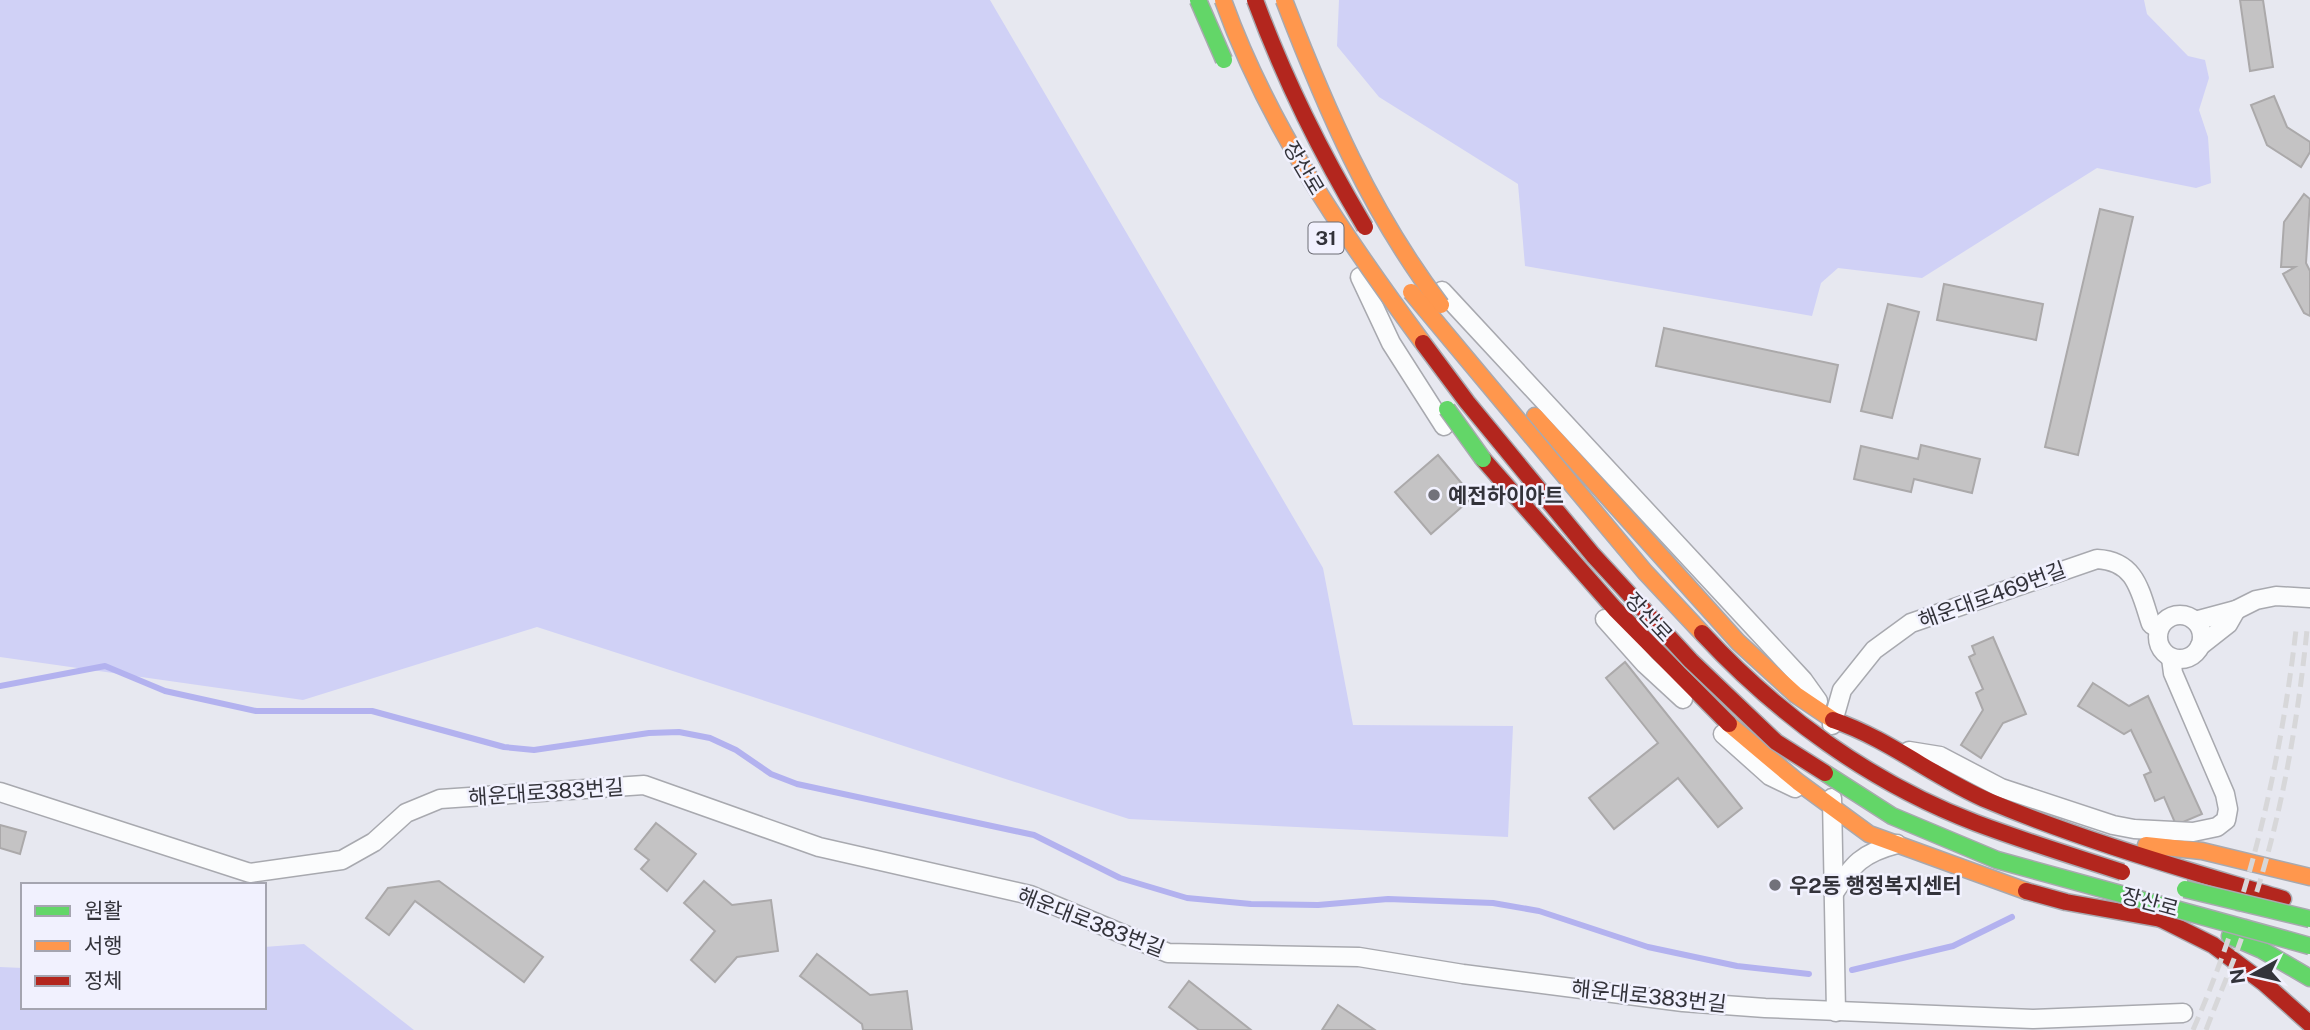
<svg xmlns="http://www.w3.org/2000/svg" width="2310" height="1030" font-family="'Public Sans','Noto Sans KR',sans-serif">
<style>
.green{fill:#d0d1f6}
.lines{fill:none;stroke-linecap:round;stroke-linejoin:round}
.stream{stroke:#b3b2ef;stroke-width:6}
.building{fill:#c4c3c4;stroke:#aba9aa;stroke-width:2}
.street-casing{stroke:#a8a9af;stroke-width:21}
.fast-casing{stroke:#a8a9af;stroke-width:19}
.slow-casing{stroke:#a8a9af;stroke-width:19}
.jam-casing{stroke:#a8a9af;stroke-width:19}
.street{stroke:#fbfcfd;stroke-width:18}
.fast{stroke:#63d668;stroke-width:16}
.slow{stroke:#ff974d;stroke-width:16}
.jam{stroke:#b3261e;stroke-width:16}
.rail{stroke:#d7d7d9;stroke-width:5;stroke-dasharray:14 7;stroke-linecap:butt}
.fast-bridge-casing{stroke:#a8a9af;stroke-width:19;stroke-linecap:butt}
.slow-bridge-casing{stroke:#a8a9af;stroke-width:19;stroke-linecap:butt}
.jam-bridge-casing{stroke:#a8a9af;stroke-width:19;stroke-linecap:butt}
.fast-bridge{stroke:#63d668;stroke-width:16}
.slow-bridge{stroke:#ff974d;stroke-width:16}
.jam-bridge{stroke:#b3261e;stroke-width:16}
.poi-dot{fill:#72727a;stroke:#f1f1fe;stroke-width:2.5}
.labels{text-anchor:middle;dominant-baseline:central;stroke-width:5;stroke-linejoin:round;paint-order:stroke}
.shield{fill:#f1f1fe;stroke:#6c6c75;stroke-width:2}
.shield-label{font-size:19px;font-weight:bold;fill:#33333a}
.street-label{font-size:21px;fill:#33333a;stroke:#f1f1fe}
.poi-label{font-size:21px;font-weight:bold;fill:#33333a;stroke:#f1f1fe;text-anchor:start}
</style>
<rect width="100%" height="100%" fill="#e7e8f0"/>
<g class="green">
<polygon points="0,0 990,0 1323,568 1353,725 1513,726 1508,837 1129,819 537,627 303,700 0,657"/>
<polygon points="1339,0 2144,0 2147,14 2188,56 2205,60 2209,78 2199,110 2208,137 2211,183 2196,188 2097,168 1922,278 1838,268 1821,283 1812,316 1525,266 1518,184 1379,97 1337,46"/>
<polygon points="304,944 414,1030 0,1030 0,967 23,968 23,1007 264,1007 264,947"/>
</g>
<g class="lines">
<g class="stream">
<polyline points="0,686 105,666 165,691 256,711 372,711 504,747 534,750 649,733 679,732 710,738 736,750 771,774 797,784 1034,835 1120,878 1187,898 1251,904 1318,905 1388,899 1493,903 1539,911 1648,947 1737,966 1809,974"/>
<polyline points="1852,970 1953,946 2012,917"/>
</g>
</g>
<g class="building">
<polygon points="2240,0 2263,0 2273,67 2250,71"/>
<polygon points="2274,96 2287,127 2310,142 2310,152 2301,167 2267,145 2251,105"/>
<polygon points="2304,194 2310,199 2306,263 2310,271 2310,316 2304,313 2283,274 2295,267 2281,267 2284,222"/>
<polygon points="2100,209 2133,217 2078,455 2045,447"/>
<polygon points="1944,284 2043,304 2036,340 1937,320"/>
<polygon points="1888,304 1919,312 1892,418 1861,411"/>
<polygon points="1664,328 1838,365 1830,402 1656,366"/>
<polygon points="1921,445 1980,459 1972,493 1914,479 1911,492 1854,479 1861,446 1918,459"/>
<polygon points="1438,455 1473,497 1431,534 1395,492"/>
<polygon points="1993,637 2026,714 2003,723 1981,758 1961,745 1983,710 1976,693 1983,689 1969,657 1975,654 1972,646"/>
<polygon points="1625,662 1742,808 1718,827 1678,778 1614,829 1589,798 1658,743 1606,678"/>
<polygon points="2093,683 2129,706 2148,696 2202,814 2176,825 2164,797 2155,801 2144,775 2151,772 2131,730 2124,734 2078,706"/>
<polygon points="656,823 696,854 667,891 641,869 649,860 635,849"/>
<polygon points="0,825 26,832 20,854 0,848"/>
<polygon points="439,881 543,957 524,982 415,901 389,935 366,918 388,888"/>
<polygon points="704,881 732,905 771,900 778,951 737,957 715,982 691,960 715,931 684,903"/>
<polygon points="817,954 870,995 907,991 912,1030 863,1030 862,1024 800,976"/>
<polygon points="1189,981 1251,1030 1199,1030 1169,1007"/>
<polygon points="1338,1005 1375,1030 1322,1030"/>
</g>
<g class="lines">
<g class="street-casing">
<g id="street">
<polyline points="1360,277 1391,343 1444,426"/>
<polyline points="1442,291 1803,680 1818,701"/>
<circle cx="2180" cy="637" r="22"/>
<polyline points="1605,619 1645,664 1683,699"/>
<polyline points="2195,621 2236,610 2256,600 2276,596 2310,598"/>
<polyline points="2200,646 2228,624 2236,610"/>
<path d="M1832,725l10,-35 32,-40 37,-27 186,-64c39,2 43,32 54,65l8,5"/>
<polyline points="1723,734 1770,776 1795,788"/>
<polyline points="1909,751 1940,756 2001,788 2113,825 2134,829 2193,832 2217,827 2226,820 2228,809 2225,794 2173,673 2171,658"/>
<polyline points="0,792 250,873 342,860 374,842 406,813 440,799 644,785 819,847 1030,895 1168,953 1359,957 1463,974 1683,1002 1765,1008 2033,1019 2183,1013"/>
<polyline points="1832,798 1836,1012"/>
<path d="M1834,893c19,-29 28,-40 63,-49"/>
</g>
</g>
<g class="fast-casing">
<polyline id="fast" points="2230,936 2262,950 2310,978"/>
</g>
<g class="slow-casing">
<g id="slow">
<polyline points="1535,416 1738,642 1796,695 1833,720"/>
<polyline points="1729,724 1798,782 1869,834 2026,891"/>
<polyline points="2146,845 2202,851 2310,877"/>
</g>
</g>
<g class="jam-casing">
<g id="jam">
<polyline points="1483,459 1615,609 1729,724"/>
<path d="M1833,720c56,19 102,58 156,81 95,40 195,68 294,98"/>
<polyline points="2026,891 2066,902 2161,919"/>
<polyline points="2159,918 2213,945 2264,983 2310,1024"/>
</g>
</g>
<use href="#street" class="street"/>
<use href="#fast" class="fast"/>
<use href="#slow" class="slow"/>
<use href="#jam" class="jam"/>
<g class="rail">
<path d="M2193,1030c56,-128 87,-262 103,-400"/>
<path d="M2206,1030c14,-37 30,-73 42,-111 32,-94 49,-191 59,-289"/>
</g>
<g class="fast-bridge-casing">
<g id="fast-bridge">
<polyline points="1198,0 1224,60"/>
<polyline points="1447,409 1483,459"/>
<polyline points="1825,773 1892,816 1997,860 2310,946"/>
<polyline points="2185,889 2310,919"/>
</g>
</g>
<g class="slow-bridge-casing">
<g id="slow-bridge">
<path d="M1223,0c45,126 121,236 200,343"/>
<path d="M1284,0c42,109 86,212 157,305"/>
<polyline points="1411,292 1645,572 1702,633"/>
</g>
</g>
<g class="jam-bridge-casing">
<g id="jam-bridge">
<path d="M1255,0c31,83 65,151 110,227"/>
<polyline points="1423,343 1467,402 1593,555 1691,661 1776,742 1825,773"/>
<path d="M1702,633c76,82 169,150 274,190 48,18 97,33 146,49"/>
</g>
</g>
<use href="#fast-bridge" class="fast-bridge"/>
<use href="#slow-bridge" class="slow-bridge"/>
<use href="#jam-bridge" class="jam-bridge"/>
</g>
<g class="poi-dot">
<circle cx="1434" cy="495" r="7"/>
<circle cx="1775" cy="885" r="7"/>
</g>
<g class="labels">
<rect class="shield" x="1308.5" y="222.5" width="35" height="31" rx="5"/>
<g class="shield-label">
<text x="1326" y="238">31</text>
</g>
<g class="street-label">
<text transform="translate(1304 168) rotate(59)">장산로</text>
<text transform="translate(1992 595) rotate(-20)">해운대로469번길</text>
<text transform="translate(1649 617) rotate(47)">장산로</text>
<text transform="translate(546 792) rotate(-4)">해운대로383번길</text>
<text transform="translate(2150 902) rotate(15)">장산로</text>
<text transform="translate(1091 922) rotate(21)">해운대로383번길</text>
<text transform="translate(1649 996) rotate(6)">해운대로383번길</text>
</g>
<g class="poi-label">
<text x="1448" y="495">예전하이아트</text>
<text x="1789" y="885">우2동 행정복지센터</text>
</g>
</g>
<rect x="21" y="883" width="245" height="126" fill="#f1f1fe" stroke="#a5a5b0" stroke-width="2"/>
<rect x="35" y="906" width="35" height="10" fill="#63d668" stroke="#a5a5b0" stroke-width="2"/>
<text x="84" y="918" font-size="21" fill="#33333a">원활</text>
<rect x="35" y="941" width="35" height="10" fill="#ff974d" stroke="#a5a5b0" stroke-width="2"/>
<text x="84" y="953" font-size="21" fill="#33333a">서행</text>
<rect x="35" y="976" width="35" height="10" fill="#b3261e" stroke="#a5a5b0" stroke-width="2"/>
<text x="84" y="988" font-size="21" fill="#33333a">정체</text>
<g transform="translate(2254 974) rotate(262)" stroke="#f1f1fe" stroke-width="5" paint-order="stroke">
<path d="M0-5L12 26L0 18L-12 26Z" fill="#33333a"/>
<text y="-10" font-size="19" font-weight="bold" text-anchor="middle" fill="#33333a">N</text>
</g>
</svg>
